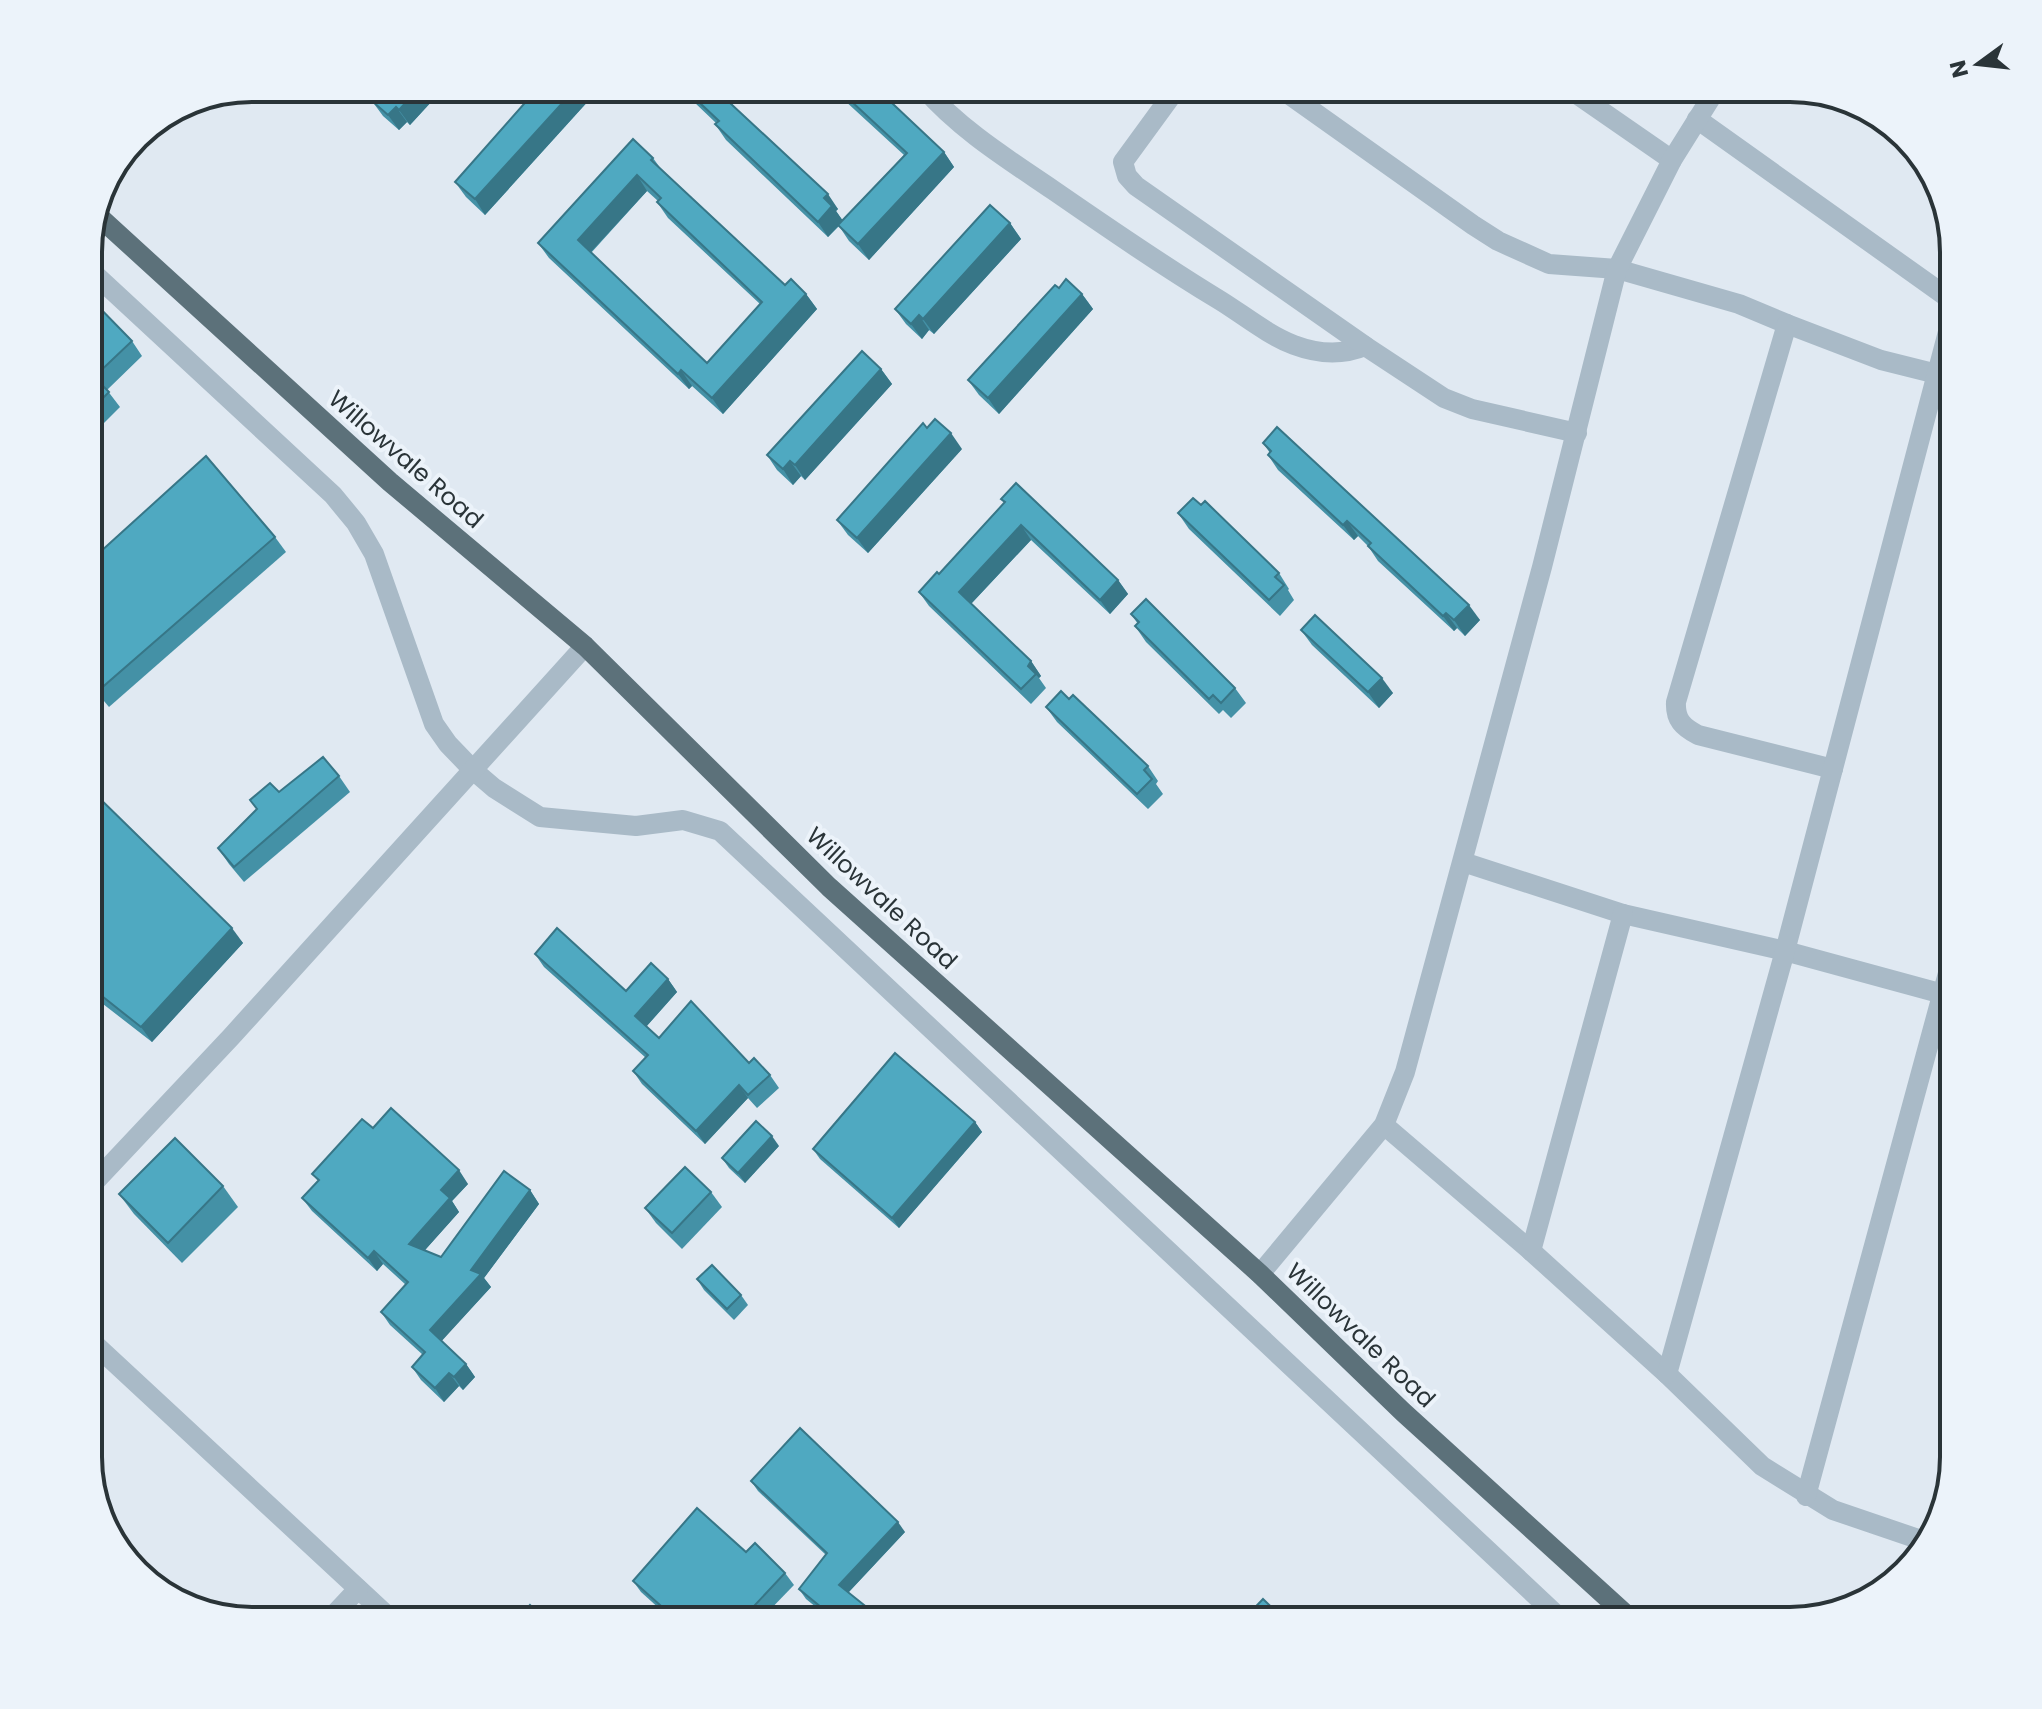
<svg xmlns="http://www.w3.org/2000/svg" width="2042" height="1709" font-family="Poppins,sans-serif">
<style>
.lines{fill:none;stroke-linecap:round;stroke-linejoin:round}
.minor{stroke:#a9bac7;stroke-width:20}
.major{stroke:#5c717a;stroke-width:20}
.wall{fill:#4491a6;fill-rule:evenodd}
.shaded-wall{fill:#377687}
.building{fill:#4fa9c1;stroke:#377687;stroke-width:2;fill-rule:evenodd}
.labels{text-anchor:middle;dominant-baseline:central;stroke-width:8;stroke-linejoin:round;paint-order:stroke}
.street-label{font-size:24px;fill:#2a3438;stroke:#ecf3fa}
.rim{fill:none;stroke:#2a3438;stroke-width:4}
</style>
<rect width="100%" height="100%" fill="#e0e9f2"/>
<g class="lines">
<g class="minor">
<path d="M924,88c35,41 85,72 129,102 55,38 110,76 168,111 24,15 47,34 73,44 24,9 47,11 71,1"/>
<polyline points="1177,88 1123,162 1127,176 1136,186 1365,346 1444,398 1472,409 1577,433"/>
<polyline points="1280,88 1473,225 1498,241 1549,264 1617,269 1739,304 1787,324"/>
<polyline points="1568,88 1672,160"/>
<polyline points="1697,119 1954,302"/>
<polyline points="88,268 333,495 356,523 374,554 434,724 448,744 473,770 494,788 540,817 636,826 683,820 720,831 1563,1621"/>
<path d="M1833,769l-135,-34c-15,-8 -23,-15 -22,-33l111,-378 94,36 56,14"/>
<polyline points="1463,862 1623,914 1785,951 1954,997"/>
<polyline points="1384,1125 1531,1251 1667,1374 1762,1466 1833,1510 1927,1542"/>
<polyline points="88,1189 231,1037 585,646"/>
<polyline points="1531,1251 1623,914"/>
<polyline points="1260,1274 1384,1125 1405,1072 1542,567 1617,269 1672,160 1717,88"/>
<polyline points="88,1338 393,1621"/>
<polyline points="1667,1374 1785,951 1954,309"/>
<polyline points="1806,1496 1954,951"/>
<polyline points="328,1621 358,1589"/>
</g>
<polyline class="major" points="96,214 390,482 585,646 829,887 1260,1274 1403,1412 1633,1621"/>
</g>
<g class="wall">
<polygon points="444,88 410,125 407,122 399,130 383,116 372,101"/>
<polygon points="546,88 600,88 485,215 466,197 455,182"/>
<polygon points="684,88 743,88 730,102 838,209 836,211 843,221 904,155 831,88 876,88 944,152 954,167 869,260 849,241 839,226 828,237 726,140 715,124 716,123 694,102"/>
<path d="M653,158l8,11 124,116 21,9 11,15 -94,105 -31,-28 -3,3 -140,-131 -11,-15zM647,191l11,10 -1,1 11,16 92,86 -53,59 -116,-110z"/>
<polygon points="1010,223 1021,239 934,334 929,330 922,339 906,324 895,309"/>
<polygon points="1059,288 1082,294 1093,309 999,414 979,395 968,380"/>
<polygon points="88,296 132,341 142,356 107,390 120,407 88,439"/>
<polygon points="881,369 892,384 805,480 801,476 793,485 777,470 767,455"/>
<polygon points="1263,443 1480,620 1465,636 1457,628 1454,631 1378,561 1368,546 1358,536 1354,540 1278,470 1268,455 1270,453"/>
<polygon points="962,449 868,553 848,535 837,520"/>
<polygon points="1001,499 1118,580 1128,594 1110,614 1031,540 971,604 1031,661 1041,676 1039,678 1046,688 1031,704 929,606 919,592 939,574 1004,503"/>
<polygon points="1178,513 1279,573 1289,589 1288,590 1294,600 1280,616 1189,529"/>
<polygon points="275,537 286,552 109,707 88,682 88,563"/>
<polygon points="1131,614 1235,688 1246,703 1231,718 1223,710 1219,714 1146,642 1135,626 1138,624"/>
<polygon points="1301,630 1393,693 1379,708 1312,645"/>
<polygon points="1069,699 1148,766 1158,781 1156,784 1163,794 1148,809 1057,722 1046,707"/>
<polygon points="339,776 350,792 244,882 229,864 218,848 279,792"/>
<polygon points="88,787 243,943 152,1042 103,1004 88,1015"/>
<polygon points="535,954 626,991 668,979 677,992 646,1027 659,1038 749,1063 770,1075 779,1088 757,1108 748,1098 705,1144 642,1084 633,1071 646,1058 544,967"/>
<polygon points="975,1122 982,1132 899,1228 820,1159 813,1149"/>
<polygon points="373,1128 468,1184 452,1201 459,1212 424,1251 441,1257 530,1190 539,1204 484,1278 491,1287 441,1341 466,1364 475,1377 463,1390 459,1386 444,1402 421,1380 412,1367 423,1355 390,1325 381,1312 406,1285 383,1264 377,1271 312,1211 302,1198 318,1181 312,1174"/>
<polygon points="779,1146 745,1183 729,1168 722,1158"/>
<polygon points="223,1186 238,1207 182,1263 134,1214 119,1194"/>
<polygon points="711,1192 722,1207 682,1249 656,1223 645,1208"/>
<polygon points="697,1279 741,1295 748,1305 734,1320 704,1290"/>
<polygon points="751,1481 905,1532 848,1593 884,1621 833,1621 806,1599 799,1589 826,1555 758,1491"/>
<polygon points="746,1552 785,1573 794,1585 759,1621 673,1621 641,1592 633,1581"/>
</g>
<g class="shaded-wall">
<polygon points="419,88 444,88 410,125 399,110"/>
<polygon points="576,88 600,88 485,215 475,199"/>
<polygon points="718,88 743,88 727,105 716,90"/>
<polygon points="396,107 407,122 399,130 388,115"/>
<polygon points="944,152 954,167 869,260 858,244"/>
<polygon points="637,175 647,191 588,255 578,240"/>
<polygon points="828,194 838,209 836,211 843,221 828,237 818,222 824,198"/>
<polygon points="1010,223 1021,239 934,334 923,319"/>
<polygon points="806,294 817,309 723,414 712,398"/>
<polygon points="1082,294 1093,309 999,414 988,398"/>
<polygon points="919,315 929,330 922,339 911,324"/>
<polygon points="881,369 892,384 805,480 795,465"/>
<polygon points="681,370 692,386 689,389 678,374"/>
<polygon points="951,433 962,449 868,553 857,538"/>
<polygon points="790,461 801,476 793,485 783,469"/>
<polygon points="1347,521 1358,536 1354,540 1343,525"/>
<polygon points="1021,525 1031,540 969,606 959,592"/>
<polygon points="1118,580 1128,594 1110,614 1100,600"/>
<polygon points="1469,605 1480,620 1465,636 1454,620"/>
<polygon points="1446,613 1457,628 1454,631 1443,616"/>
<polygon points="1031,661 1041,676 1039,678 1028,666"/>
<polygon points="1382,678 1393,693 1379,708 1368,692"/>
<polygon points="232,928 243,943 152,1042 141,1027"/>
<polygon points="668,979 677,992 644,1029 635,1016"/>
<polygon points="739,1085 748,1098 705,1144 696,1131"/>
<polygon points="975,1122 982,1132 899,1228 892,1218"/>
<polygon points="772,1136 779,1146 745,1183 738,1173"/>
<polygon points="459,1170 468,1184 452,1201 459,1212 418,1258 409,1244 441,1190"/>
<polygon points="530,1190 539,1204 484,1278 491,1287 439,1344 430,1330 471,1270"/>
<polygon points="374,1251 383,1264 377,1271 368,1258"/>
<polygon points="466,1364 475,1377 463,1390 454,1377"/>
<polygon points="449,1373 459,1386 444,1402 435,1388"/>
<polygon points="898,1522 905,1532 846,1595 839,1585"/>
</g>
<g class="building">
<polygon points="384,88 419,88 399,110 396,107 388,115 372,101"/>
<polygon points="538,88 576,88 475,199 455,182"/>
<polygon points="684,88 718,88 716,90 828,194 824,198 832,206 818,222 715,124 719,121"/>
<polygon points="837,88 876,88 944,152 858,244 838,225 907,153"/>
<path d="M633,139l20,19 -2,2 134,125 6,-6 15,15 -94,104 -31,-28 -3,4 -140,-131zM637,175l24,23 -4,4 105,100 -55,61 -129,-123z"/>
<polygon points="990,205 1010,223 923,319 919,315 911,324 895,309"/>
<polygon points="1066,279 1082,294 988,398 968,380 1055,285 1059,288"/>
<polygon points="88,296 132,341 94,377 109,392 88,413"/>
<polygon points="862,351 881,369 795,465 790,461 783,469 767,455"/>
<polygon points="935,419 951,433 857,538 837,520 923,423 927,428"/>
<polygon points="1277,427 1469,605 1454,620 1446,613 1443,616 1368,546 1371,543 1347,521 1343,525 1268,455 1271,451 1263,443"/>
<polygon points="206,456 275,537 98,691 88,680 88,563"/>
<polygon points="1016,483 1118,580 1100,600 1021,525 959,592 1031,661 1028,666 1036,674 1021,689 919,592 937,572 939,574 1005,502 1001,499"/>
<polygon points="1193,498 1201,505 1205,501 1279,573 1275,577 1284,585 1269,600 1178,513"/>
<polygon points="1146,599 1235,688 1221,703 1213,695 1209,699 1135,626 1139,622 1131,614"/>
<polygon points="1315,615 1382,678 1368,692 1301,630"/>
<polygon points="1061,691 1069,699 1073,695 1148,766 1144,770 1152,779 1137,794 1046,707"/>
<polygon points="323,757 339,776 234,867 218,848 257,809 250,800 270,783 279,792"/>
<polygon points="88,787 232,928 141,1027 93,989 88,992"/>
<polygon points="557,928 626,991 651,963 668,979 635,1016 659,1038 691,1001 749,1063 754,1058 770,1075 748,1095 739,1085 696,1131 633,1071 648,1055 535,954"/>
<polygon points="895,1053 975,1122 892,1218 813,1149"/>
<polygon points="391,1108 459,1170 441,1190 450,1198 409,1244 441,1257 504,1171 530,1190 471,1270 481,1274 430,1330 466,1364 454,1377 449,1373 435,1388 412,1367 425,1352 381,1312 408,1282 374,1251 368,1258 302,1198 319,1180 312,1174 362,1119 373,1128"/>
<polygon points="756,1121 772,1136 738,1173 722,1158"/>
<polygon points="175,1138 223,1186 168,1243 119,1194"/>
<polygon points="685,1167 711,1192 672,1233 645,1208"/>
<polygon points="712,1265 741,1295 727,1309 697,1279"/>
<polygon points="800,1428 898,1522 839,1585 884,1621 838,1621 799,1589 827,1553 751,1481"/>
<polygon points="697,1508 746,1552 755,1543 785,1573 740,1621 678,1621 633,1581"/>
<polygon points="1263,1599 1286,1621 1242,1621"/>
<polygon points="530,1605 542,1616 538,1621 515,1621"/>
</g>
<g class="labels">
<g class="street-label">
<text transform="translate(406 459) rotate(41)">Willowvale Road</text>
<text transform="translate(882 898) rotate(43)">Willowvale Road</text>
<text transform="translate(1361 1335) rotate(44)">Willowvale Road</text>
</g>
</g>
<path d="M0 0H2042V1709H0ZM252 102H1790A150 150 0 0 1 1940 252V1457A150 150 0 0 1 1790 1607H252A150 150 0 0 1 102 1457V252A150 150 0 0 1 252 102Z" fill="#ecf3fa" fill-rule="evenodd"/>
<path class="rim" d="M252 102H1790A150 150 0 0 1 1940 252V1457A150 150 0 0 1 1790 1607H252A150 150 0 0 1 102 1457V252A150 150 0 0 1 252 102Z"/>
<g transform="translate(1978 64) rotate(255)" stroke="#ecf3fa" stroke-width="6" paint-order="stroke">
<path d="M0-6L14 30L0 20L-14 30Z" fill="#2a3438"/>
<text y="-12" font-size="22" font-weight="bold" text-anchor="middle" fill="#2a3438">N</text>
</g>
</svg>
